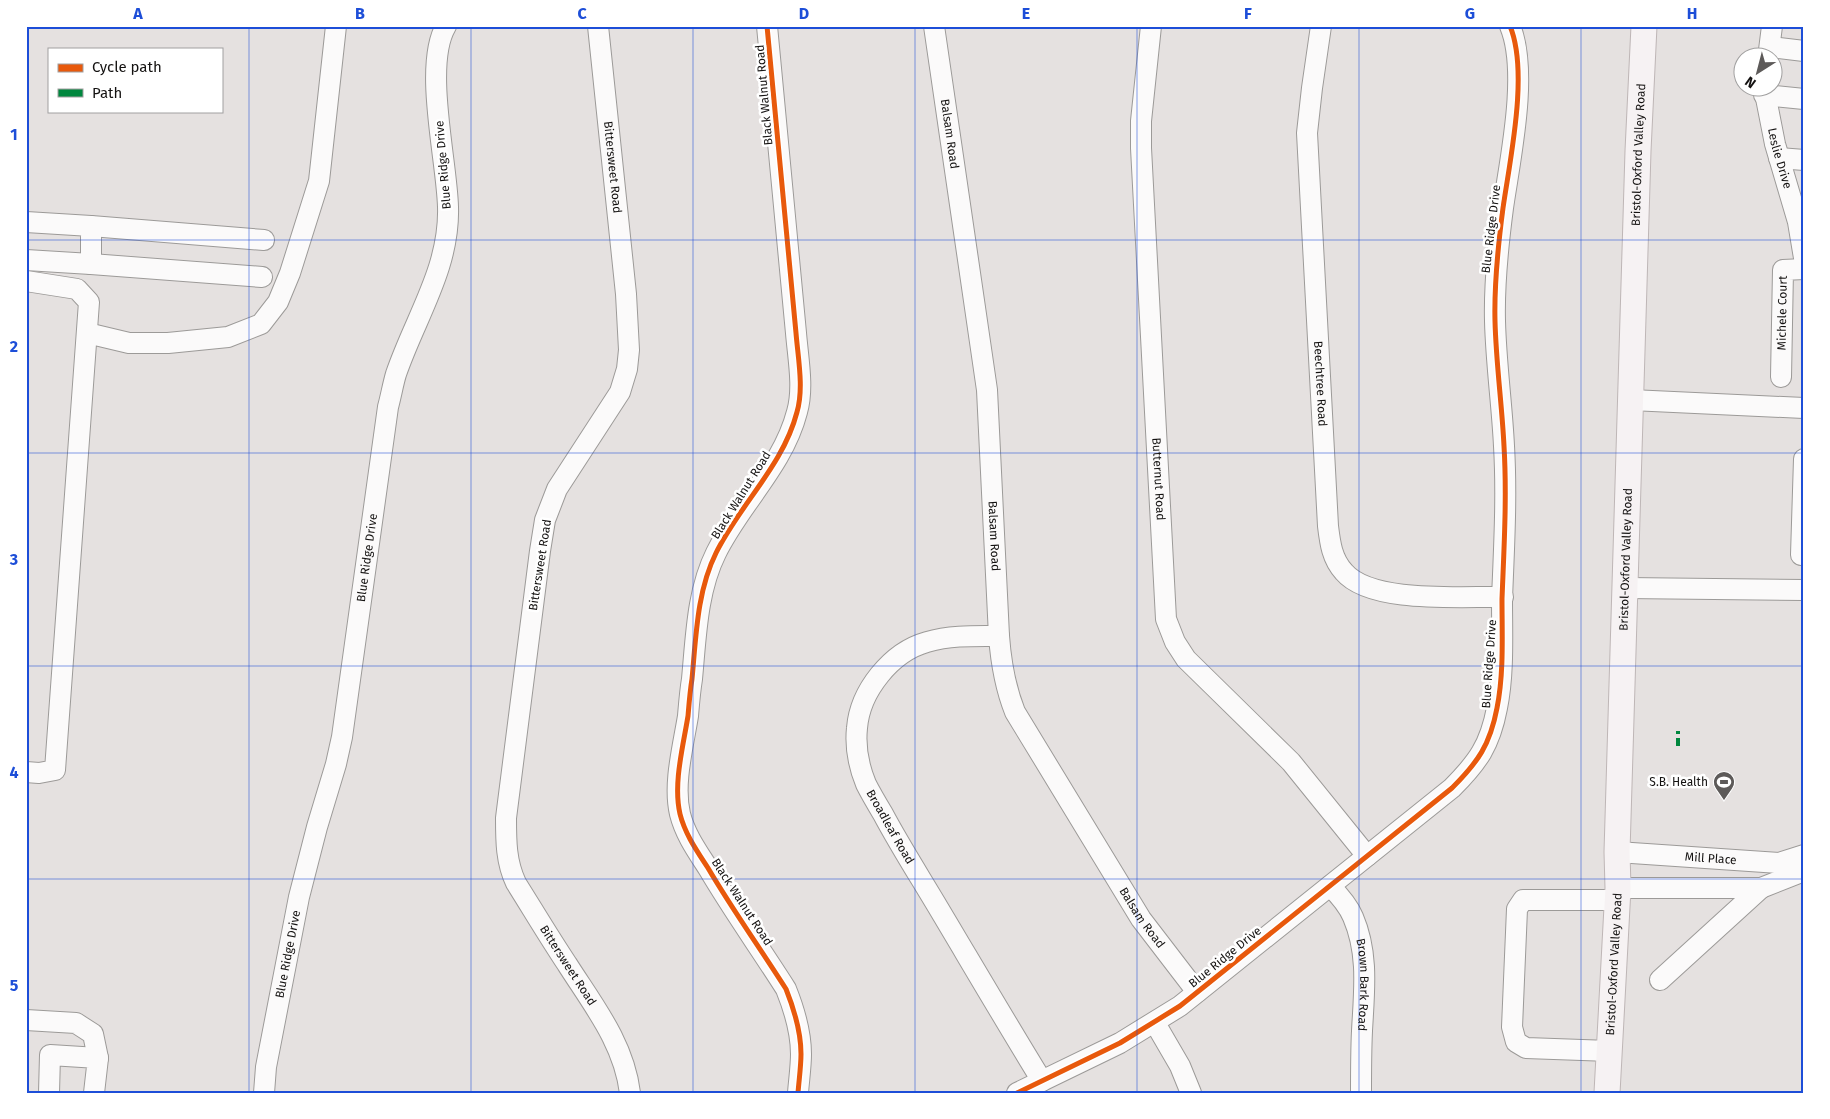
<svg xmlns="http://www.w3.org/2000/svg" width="1830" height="1119" font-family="'Fira Sans',sans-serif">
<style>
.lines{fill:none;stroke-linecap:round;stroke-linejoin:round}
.minor-casing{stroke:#9c9a98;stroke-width:22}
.major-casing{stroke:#beb6b6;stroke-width:27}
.minor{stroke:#fbfafa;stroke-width:20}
.major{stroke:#f6f2f3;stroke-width:25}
.quiet{stroke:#00873e;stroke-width:4;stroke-dasharray:8 4;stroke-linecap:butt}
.cycleway-casing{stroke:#fff;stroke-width:8}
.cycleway{stroke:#e8590c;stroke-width:5}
.grid{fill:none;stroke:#1d4ed8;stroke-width:1;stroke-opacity:0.55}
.labels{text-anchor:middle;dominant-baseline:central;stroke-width:5;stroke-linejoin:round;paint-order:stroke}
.street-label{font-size:12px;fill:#141211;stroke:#fff}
.poi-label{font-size:12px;fill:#141211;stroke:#fff;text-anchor:end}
.neatline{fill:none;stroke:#1d4ed8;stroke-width:2}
.grid-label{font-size:16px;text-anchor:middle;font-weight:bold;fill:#1d4ed8}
</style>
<rect width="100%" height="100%" fill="#e5e1e0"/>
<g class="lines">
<g class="minor-casing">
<g id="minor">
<path id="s1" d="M598,26l28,268 3,56 -2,19 -7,23 -63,97 -12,31 -5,31 -34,267c0,23 0,44 10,65 17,27 33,54 51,81 26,41 57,79 63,129"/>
<path d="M767,26l29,307c2,25 8,55 1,79 -14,54 -57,92 -81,141 -19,38 -20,84 -24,126 -2,12 -3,25 -4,37 -5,31 -15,68 -8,98 5,20 17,37 28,54 24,41 52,80 78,121 8,20 15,43 15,65 0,12 -2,26 -3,39"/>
<path id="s2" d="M934,26l53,364 12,246c2,27 6,51 16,76l126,207 56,73"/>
<path id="s3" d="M1151,26l-10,95v27l25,471 9,23 11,17 105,103 76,94"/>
<path id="s4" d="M1321,26l-9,62 -5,45 21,393c2,17 4,33 16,46 27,32 119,24 159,25"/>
<polyline points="1770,47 1804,51"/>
<polyline points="1768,58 1772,26"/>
<path id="s5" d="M1764,88l11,56 23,78 6,36"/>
<polyline points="1764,95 1804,99"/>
<polyline points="1779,158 1804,160"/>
<polyline points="26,222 91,226 91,264 26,260"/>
<polyline points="91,226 264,240"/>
<polyline points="91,264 262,277"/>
<polyline points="26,281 77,289 89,302 55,770 39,773 26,772"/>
<polyline points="87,333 129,343 168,343 228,337 261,324 278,302 290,273 319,181 336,26"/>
<path id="s6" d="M1781,377l2,-107 21,-1"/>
<polyline points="1631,400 1804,408"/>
<polyline points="1801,555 1804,459"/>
<polyline points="1626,588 1804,590"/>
<path id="s7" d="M999,636c-24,0 -48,-1 -72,6 -36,10 -67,49 -70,86 -2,19 2,39 9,56 5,10 11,20 17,30 17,32 37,63 56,95 34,57 68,115 103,172"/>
<path id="s8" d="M1617,852l162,11 25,-8"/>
<path id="s9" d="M1330,886c9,9 18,19 23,31 16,37 11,75 9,114 -1,20 -1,41 -1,62"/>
<polyline points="1618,888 1761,888 1804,871"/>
<polyline points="1660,980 1761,888"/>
<polyline points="26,1020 76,1023 93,1034 98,1058"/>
<polyline points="1155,1023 1180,1066 1191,1093"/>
<polyline points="1610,1051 1526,1048 1516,1042 1512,1027 1517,909 1523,900 1617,900"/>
<polyline points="49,1093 50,1055 98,1058 94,1093"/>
<path id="s10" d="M264,1093l2,-26 33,-170 18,-70 19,-63 6,-27 46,-330c3,-11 5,-23 8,-33 19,-56 54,-106 52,-167 -1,-46 -25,-142 -2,-181"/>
<path d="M1017,1093l103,-50 60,-37 272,-218c26,-26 38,-43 45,-80 7,-35 5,-73 5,-109 2,-51 5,-102 2,-153 -2,-41 -8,-83 -9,-125 -1,-38 3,-75 8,-113 7,-49 26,-136 7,-182"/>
</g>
</g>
<g class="major-casing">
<g id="major">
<path id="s11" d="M1607,1093l11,-205 -1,-36 21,-701 6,-125"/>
</g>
</g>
<use href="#minor" class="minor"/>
<use href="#major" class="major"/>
<polyline class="quiet" points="1678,746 1678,731"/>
<g class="cycleway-casing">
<g id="cycleway">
<path d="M767,26l29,307c2,25 8,55 1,79 -14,54 -57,92 -81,141 -19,38 -20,84 -24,126 -2,12 -3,25 -4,37 -5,31 -15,68 -8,98 5,20 17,37 28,54 24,41 52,80 78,121 8,20 15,43 15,65 0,12 -2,26 -3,39"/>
<path d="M1017,1093l103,-50 60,-37 272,-218c26,-26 38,-43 45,-80 7,-35 5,-73 5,-109 2,-51 5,-102 2,-153 -2,-41 -8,-83 -9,-125 -1,-38 3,-75 8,-113 7,-49 26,-136 7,-182"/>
</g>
</g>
<use href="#cycleway" class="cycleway"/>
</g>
<path class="grid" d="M249,26v1067M471,26v1067M693,26v1067M915,26v1067M1137,26v1067M1359,26v1067M1581,26v1067M26,240h1778M26,453h1778M26,666h1778M26,879h1778"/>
<defs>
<g id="stadium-pin" transform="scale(1.125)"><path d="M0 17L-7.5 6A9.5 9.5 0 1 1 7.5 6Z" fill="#5d5a59" stroke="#fff"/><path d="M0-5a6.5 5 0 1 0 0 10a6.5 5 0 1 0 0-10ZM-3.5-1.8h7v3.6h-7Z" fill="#fff"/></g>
</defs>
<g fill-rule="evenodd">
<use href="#stadium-pin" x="1724" y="782"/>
</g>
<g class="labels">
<g class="street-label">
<text transform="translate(764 95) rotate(-95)">Black Walnut Road</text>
<text stroke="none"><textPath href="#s2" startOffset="109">Balsam Road</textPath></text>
<text stroke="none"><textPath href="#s11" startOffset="939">Bristol-Oxford Valley Road</textPath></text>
<text stroke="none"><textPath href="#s5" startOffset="72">Leslie Drive</textPath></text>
<text transform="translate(443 165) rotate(-95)">Blue Ridge Drive</text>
<text stroke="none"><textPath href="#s1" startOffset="142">Bittersweet Road</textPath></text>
<text transform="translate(1491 229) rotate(-83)">Blue Ridge Drive</text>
<text stroke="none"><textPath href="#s6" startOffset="64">Michele Court</textPath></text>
<text stroke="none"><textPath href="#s4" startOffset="359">Beechtree Road</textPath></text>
<text stroke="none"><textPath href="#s3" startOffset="454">Butternut Road</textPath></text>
<text transform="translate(741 495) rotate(-58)">Black Walnut Road</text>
<text stroke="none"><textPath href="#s2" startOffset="514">Balsam Road</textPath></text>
<text stroke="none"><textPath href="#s10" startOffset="546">Blue Ridge Drive</textPath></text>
<text stroke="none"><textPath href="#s11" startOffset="534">Bristol-Oxford Valley Road</textPath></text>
<text transform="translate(540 565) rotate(-81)">Bittersweet Road</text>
<text transform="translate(1489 664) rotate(-86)">Blue Ridge Drive</text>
<text stroke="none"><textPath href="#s7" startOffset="296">Broadleaf Road</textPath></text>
<text stroke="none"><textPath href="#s8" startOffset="94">Mill Place</textPath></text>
<text transform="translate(742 902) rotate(57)">Black Walnut Road</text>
<text stroke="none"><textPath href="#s2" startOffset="934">Balsam Road</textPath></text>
<text stroke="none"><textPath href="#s10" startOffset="141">Blue Ridge Drive</textPath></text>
<text transform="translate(1225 957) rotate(-39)">Blue Ridge Drive</text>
<text stroke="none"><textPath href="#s11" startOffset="129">Bristol-Oxford Valley Road</textPath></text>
<text stroke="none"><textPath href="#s1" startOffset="982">Bittersweet Road</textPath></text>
<text stroke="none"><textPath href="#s9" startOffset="108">Brown Bark Road</textPath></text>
</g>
<g class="poi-label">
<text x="1708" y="782">S.B. Health</text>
</g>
</g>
<rect width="1830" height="1119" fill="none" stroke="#ffffff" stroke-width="55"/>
<rect x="48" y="48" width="175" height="65" fill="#ffffff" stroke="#a1a0a0"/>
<rect x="58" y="64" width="25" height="8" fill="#e8590c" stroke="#a1a0a0"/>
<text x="92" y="72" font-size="15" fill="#141211">Cycle path</text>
<rect x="58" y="89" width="25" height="8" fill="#00873e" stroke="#a1a0a0"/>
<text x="92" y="98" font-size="15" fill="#141211">Path</text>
<g transform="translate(1758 72) rotate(216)"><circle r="24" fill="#ffffff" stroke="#a1a0a0"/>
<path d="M0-4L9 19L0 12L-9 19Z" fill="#5d5a59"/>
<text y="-8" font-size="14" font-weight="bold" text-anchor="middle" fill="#141211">N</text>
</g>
<rect x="28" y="28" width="1774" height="1064" class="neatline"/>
<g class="grid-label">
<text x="138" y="19">A</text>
<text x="360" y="19">B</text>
<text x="582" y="19">C</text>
<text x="804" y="19">D</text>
<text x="1026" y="19">E</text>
<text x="1248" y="19">F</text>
<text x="1470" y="19">G</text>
<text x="1692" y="19">H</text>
<text x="14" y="140">1</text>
<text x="14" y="352">2</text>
<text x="14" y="565">3</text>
<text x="14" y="778">4</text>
<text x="14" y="991">5</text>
</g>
</svg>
